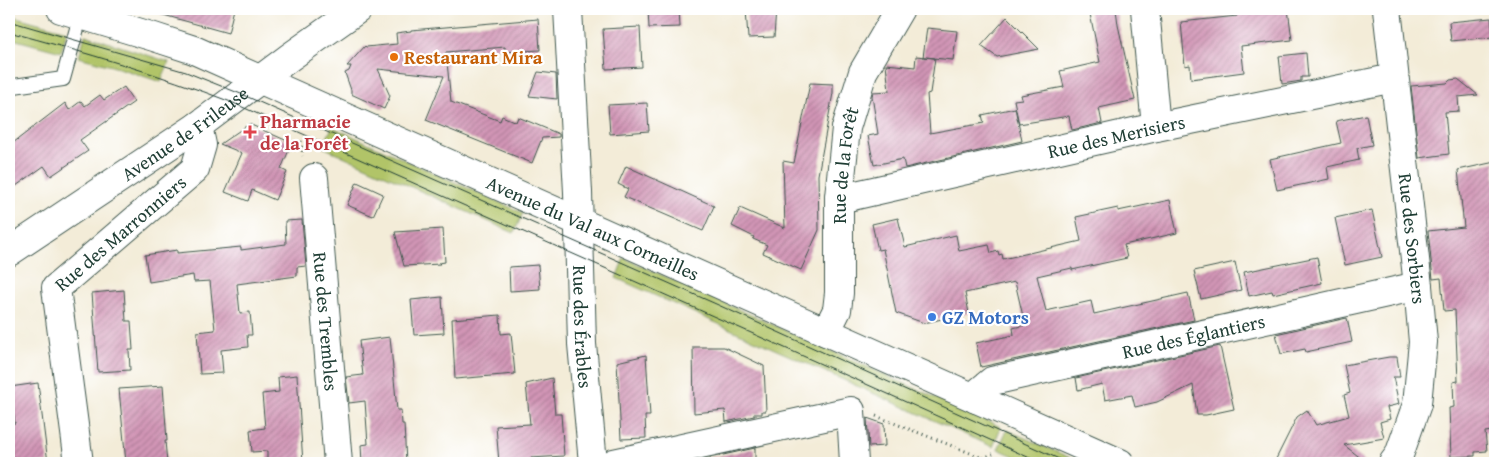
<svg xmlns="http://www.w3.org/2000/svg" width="1504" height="472" font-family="'Gentium Book Plus',serif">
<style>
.green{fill:#b1c467;stroke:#68804e}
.building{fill:url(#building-hatch)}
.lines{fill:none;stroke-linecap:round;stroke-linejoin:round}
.service-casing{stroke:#3f574d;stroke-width:16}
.minor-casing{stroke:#3f574d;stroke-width:30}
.tertiary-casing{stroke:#3f574d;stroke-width:30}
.path{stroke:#3f574d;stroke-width:3;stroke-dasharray:1 4;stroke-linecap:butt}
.service{stroke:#fff;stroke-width:14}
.minor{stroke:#fff;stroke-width:28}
.tertiary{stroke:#fff;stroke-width:28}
.tram{stroke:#1f3d34;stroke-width:1}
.food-dot{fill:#e8710a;stroke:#fff;stroke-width:2}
.health-dot{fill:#e0444e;stroke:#fff;stroke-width:2}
.shop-dot{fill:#3f7fe0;stroke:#fff;stroke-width:2}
.labels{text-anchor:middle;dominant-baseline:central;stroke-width:4.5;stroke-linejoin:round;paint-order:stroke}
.food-label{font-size:19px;font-weight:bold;fill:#c56008;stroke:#fff;text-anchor:start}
.health-label{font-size:19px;font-weight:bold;fill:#be3a42;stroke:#fff;text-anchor:start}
.street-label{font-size:19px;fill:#1f3d34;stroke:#fff}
.shop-label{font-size:19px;font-weight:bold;fill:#366cbe;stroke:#fff;text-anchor:start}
</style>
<defs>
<pattern id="building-hatch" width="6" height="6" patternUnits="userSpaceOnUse" patternTransform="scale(1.25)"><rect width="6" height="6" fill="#d295b6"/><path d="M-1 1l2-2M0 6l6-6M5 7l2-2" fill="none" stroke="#aa7b95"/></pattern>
</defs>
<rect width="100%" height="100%" fill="#fff"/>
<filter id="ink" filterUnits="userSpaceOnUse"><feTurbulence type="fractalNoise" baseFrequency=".02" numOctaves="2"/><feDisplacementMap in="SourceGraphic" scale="10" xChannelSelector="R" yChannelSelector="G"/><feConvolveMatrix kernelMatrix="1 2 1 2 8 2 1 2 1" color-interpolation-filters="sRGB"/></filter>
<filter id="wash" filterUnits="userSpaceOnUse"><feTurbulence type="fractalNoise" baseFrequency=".0096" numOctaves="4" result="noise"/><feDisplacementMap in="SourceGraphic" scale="20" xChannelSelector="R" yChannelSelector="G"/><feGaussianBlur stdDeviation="1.12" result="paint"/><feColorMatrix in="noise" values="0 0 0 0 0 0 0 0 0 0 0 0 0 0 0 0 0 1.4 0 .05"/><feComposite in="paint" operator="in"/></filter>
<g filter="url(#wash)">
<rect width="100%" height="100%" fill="#f3ecd8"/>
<g class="green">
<polygon points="9,15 67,31 61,52 9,38"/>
<polygon points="85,35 169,62 161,82 122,69 79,57"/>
<polygon points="332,127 523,213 514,233 323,147"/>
<polygon points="624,258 1001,427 993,447 616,278"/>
<polygon points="1007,430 1082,463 1030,463 998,449"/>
</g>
<g id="blocks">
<g class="building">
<polygon points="161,9 234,9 228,33 160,14"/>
<polygon points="648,9 679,9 680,27 649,28"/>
<polygon points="746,9 776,9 774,37 748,38"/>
<polygon points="1089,9 1116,9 1118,25 1135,100 1099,108 1102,123 1072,130 1069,116 1019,124 1014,100 1022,99 1021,95 1064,87 1060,71 1100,62"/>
<polygon points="1236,9 1288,9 1292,40 1241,46 1244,72 1191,79 1190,65 1185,66 1181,22 1237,16"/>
<polygon points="1007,17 1039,49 997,57 981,46"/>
<polygon points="1491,18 1493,37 1451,41 1449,22"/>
<polygon points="538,19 540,50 505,52 505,47 446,52 451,102 500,121 502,116 516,122 518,117 559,134 559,137 542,138 532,163 426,120 444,76 378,69 390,96 384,109 351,94 351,90 345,73 349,71 351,66 347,66 365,46 366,47 397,44 396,33 411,31 411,30"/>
<polygon points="640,27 642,67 606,69 603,29"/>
<polygon points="927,28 957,31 953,60 923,57"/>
<polygon points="1306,53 1308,77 1301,77 1301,81 1282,84 1279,56"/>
<polygon points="916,56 935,58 930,93 927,94 930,133 984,123 982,115 1015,108 1022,141 905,168 903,159 874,165 868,136 878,134 872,96 873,92 889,91 886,64 915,67"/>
<polygon points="538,72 556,74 557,99 529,96"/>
<polygon points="1458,79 1478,95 1458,97 1459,111 1445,112 1449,154 1419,158 1411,86 1447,83 1450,80"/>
<polygon points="810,83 833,84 833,93 818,175 819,230 801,270 763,253 767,245 753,239 754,237 732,226 740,208 785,228 783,161 794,163"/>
<polygon points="124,87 134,102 80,140 88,151 51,176 44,166 9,191 9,146 65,103 69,110 81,101 85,106 100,95 104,100"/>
<polygon points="647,103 649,131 610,134 608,105"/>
<polygon points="1366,115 1372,145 1357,148 1359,160 1327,167 1329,179 1277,190 1270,159 1341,143 1336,121"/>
<polygon points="249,124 292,143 281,169 287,172 275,200 252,190 248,201 225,192 242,153 220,144"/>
<polygon points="1495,162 1495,419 1491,419 1492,431 1485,432 1487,451 1475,452 1475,456 1451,457 1449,408 1454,407 1453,382 1458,381 1455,310 1444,311 1441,278 1433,279 1428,231 1464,227 1458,170"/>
<polygon points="626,166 714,206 703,231 624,197 628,189 618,184"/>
<polygon points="357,182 383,194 373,216 347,205"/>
<polygon points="1170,200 1177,233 1124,245 1127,258 1072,270 1072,268 1037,276 1046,311 1091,301 1094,314 1188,293 1194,320 981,367 976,343 1014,335 1013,328 1025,325 1015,282 965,293 969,313 924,323 896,313 883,249 878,250 872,224 898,218 905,247 956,235 959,251 989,245 991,253 998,251 999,255 1002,254 1003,259 1081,241 1076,217 1118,208 1118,211"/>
<polygon points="1372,210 1382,257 1345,265 1335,218"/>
<polygon points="302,220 306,266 297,267 297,276 237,284 240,313 250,312 252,335 247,335 248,347 221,350 223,373 200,374 197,332 215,330 210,281 194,282 193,275 149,282 145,255 177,250 177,253 241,247 241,250 286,244 285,221"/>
<polygon points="443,229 445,262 439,263 440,264 404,266 395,232"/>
<polygon points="1317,257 1322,283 1273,294 1272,291 1249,296 1244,272"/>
<polygon points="1235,262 1241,290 1201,299 1194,271"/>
<polygon points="538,265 540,289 510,291 509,267"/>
<polygon points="124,290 126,321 131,321 133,350 129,350 130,370 98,372 92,293"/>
<polygon points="442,297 444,333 414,335 411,300"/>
<polygon points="500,315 501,334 511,333 515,374 455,379 452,319"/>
<polygon points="1347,318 1352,342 1306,352 1305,349 1281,354 1276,334"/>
<polygon points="390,337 397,410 401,410 402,424 404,424 406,463 362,463 361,445 368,444 365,401 349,403 346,377 363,375 359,341"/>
<polygon points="1220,346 1234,409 1206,415 1197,415 1193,385 1157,402 1135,407 1132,395 1105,400 1102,384 1078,390 1076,378"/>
<polygon points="693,347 724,347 764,366 766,411 762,411 762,414 754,414 754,416 726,422 725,410 694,413"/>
<polygon points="646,355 650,416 645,416 646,438 621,439 617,362"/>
<polygon points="1389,357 1397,357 1400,377 1393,377 1399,404 1387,407 1390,419 1380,422 1384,438 1344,445 1367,463 1274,463 1297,417 1307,410 1316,425 1349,416 1344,395 1350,393 1344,365"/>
<polygon points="297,375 303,463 267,463 267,451 252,452 250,430 265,428 262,394 279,392 278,377"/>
<polygon points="552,378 555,414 561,414 564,456 531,458 531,463 499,463 496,426 530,424 526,384"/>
<polygon points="38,383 48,463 16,463 15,457 9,458 9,424 15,423 10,387"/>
<polygon points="163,386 167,441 165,441 167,463 126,463 119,389"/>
<polygon points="867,418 884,424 885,446 869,447"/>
<polygon points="755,448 755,463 687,463"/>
</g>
</g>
</g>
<g filter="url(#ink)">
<use href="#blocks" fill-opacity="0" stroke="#3f574d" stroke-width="1"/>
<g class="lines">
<g class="service-casing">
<polyline id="service" points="14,86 63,79 81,14"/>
</g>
<g class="minor-casing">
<g id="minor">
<path id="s1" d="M568,9l10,183 4,152 11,119"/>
<polyline points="1145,9 1156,127"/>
<path id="s2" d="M1387,9l31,277 5,56 -6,62 -18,51 -6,8"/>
<path id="s3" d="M314,178l24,285"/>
<path id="s4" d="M839,197l13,-1 304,-69 238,-49"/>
<path id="s5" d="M826,332l11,-22 2,-17v-96l7,-69 17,-56 37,-63"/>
<path id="s6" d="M976,399l5,-9 11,-9 426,-95"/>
<path id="s7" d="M79,463l-23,-175 139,-119 7,-24 -4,-19"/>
<polyline points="614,463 851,411 854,463"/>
</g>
</g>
<g class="tertiary-casing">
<g id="tertiary">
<path id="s8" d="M61,9l93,28 40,13 926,413"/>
<path id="s9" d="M9,252l189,-126 92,-69 68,-48"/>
</g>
</g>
<g class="path">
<polyline points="301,141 303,156"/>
<polyline points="876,416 983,458 993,454"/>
</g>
<use href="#service" class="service"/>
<use href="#minor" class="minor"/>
<use href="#tertiary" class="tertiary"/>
<g class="tram">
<polyline points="9,21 186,72 241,94 716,304 1068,463"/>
<path d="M9,32c75,20 150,42 222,70l635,282 175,79"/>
</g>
</g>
</g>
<circle class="food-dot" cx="394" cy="57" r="5"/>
<path class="health-dot" d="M247.5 124.5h5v5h5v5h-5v5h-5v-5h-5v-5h5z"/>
<circle class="shop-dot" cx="932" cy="317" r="5"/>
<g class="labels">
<g class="food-label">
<text x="404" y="57">Restaurant Mira</text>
</g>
<g class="health-label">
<text x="260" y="121">Pharmacie<tspan x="260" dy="22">de la Forêt</tspan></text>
</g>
<g class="street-label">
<text stroke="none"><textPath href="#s9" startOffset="212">Avenue de Frileuse</textPath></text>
<text stroke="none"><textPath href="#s4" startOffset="284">Rue des Merisiers</textPath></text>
<text stroke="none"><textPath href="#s5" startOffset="170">Rue de la Forêt</textPath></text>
<text stroke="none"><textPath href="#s8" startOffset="576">Avenue du Val aux Corneilles</textPath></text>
<text stroke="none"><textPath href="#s7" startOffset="261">Rue des Marronniers</textPath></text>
<text stroke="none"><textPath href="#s2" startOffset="231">Rue des Sorbiers</textPath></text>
<text stroke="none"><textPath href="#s3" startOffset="144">Rue des Trembles</textPath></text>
<text stroke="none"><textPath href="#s1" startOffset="318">Rue des Érables</textPath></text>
<text stroke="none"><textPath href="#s6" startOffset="231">Rue des Églantiers</textPath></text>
</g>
<g class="shop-label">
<text x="942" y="317">GZ Motors</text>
</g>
</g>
<rect width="1504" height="472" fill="none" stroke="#fff" stroke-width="30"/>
</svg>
